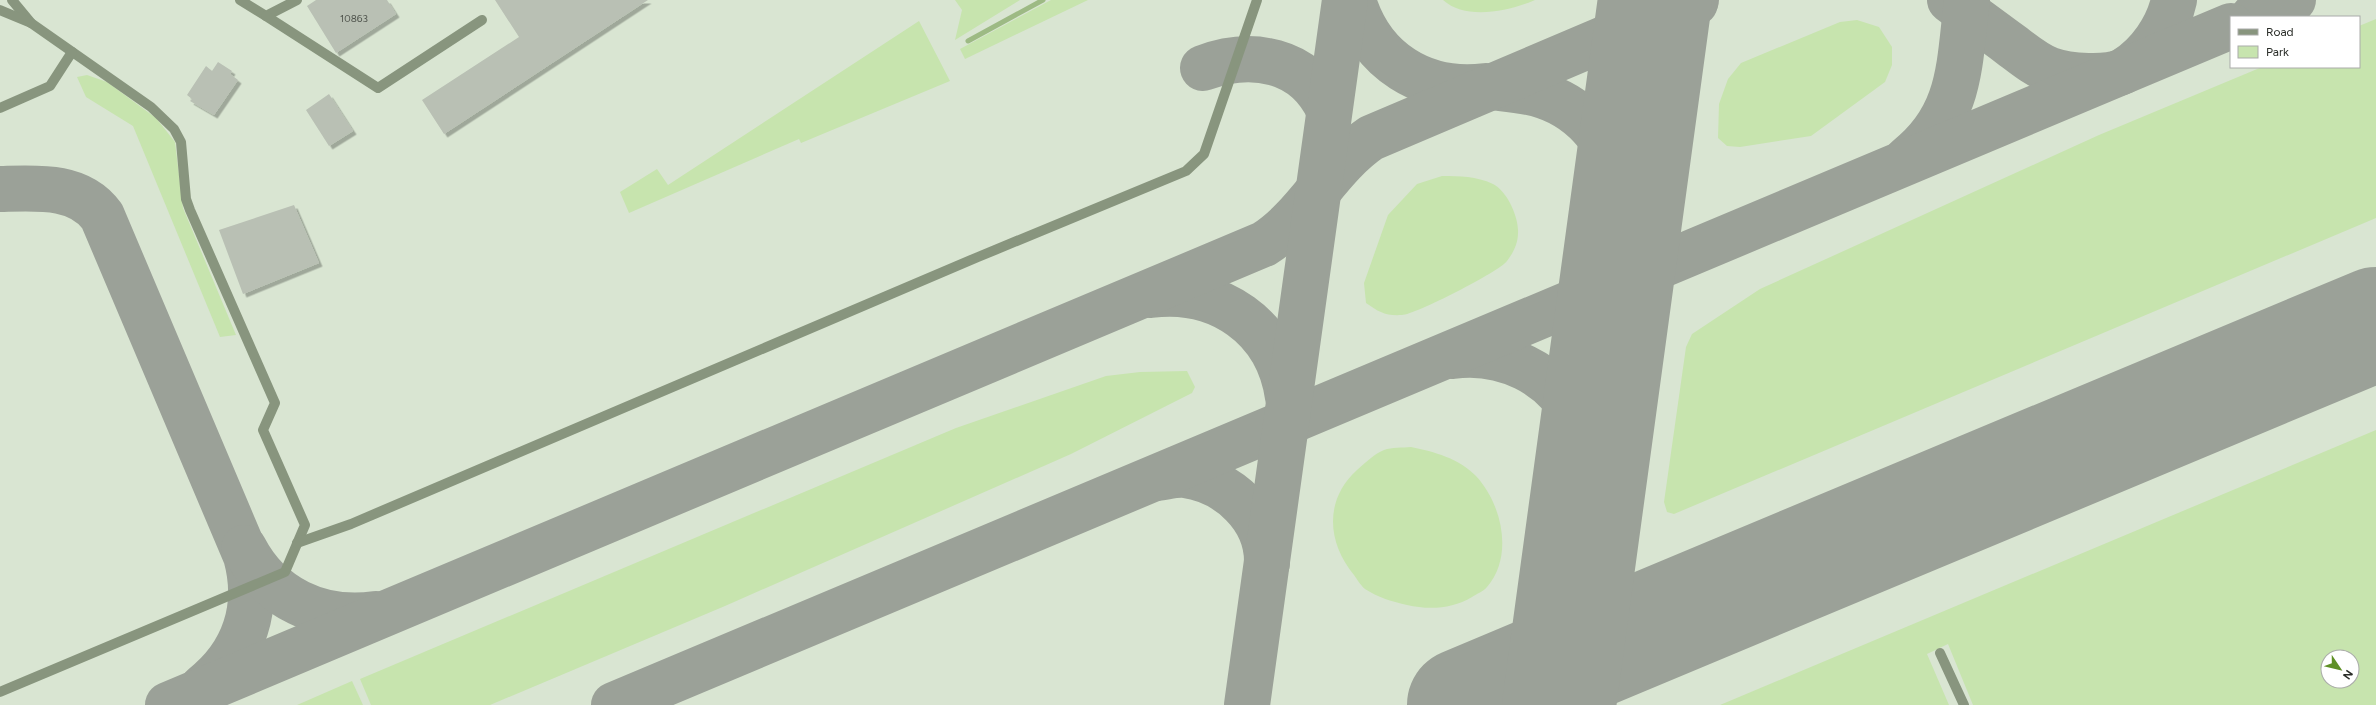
<svg xmlns="http://www.w3.org/2000/svg" width="2376" height="705" font-family="Figtree,sans-serif">
<style>
.built{fill:#d9e5d2;fill-rule:evenodd}
.green{fill:#c7e4ae;fill-rule:evenodd}
.lines{fill:none;stroke-linecap:round;stroke-linejoin:round}
.stream{stroke:#9dba84;stroke-width:5}
.taxiway{stroke:#9ba198;stroke-width:46}
.runway{stroke:#9ba198;stroke-width:114}
.building{fill:#b9c0b4;filter:url(#shadow)}
.minor{stroke:#88957e;stroke-width:10}
.labels{text-anchor:middle;dominant-baseline:central;stroke-width:3.5;stroke-linejoin:round;paint-order:stroke}
.number-label{font-size:10px;fill:#4e524b}
</style>
<defs>
<filter id="shadow"><feDropShadow dx="3.5" dy="3.5" stdDeviation="0" flood-color="#0004"/></filter>
</defs>
<rect width="100%" height="100%" fill="#e6eee1"/>
<path class="built" d="M0,0h2376v705h-2376zM2231,17h128v50h-128zM2328,657h24v24h-24z"/>
<g class="green">
<polygon points="955,0 1020,0 955,40 962,10"/>
<polygon points="1051,0 1088,0 965,59 960,49"/>
<path d="M1443,0h92c-26,11 -69,21 -92,0z"/>
<polygon points="2376,19 2376,218 1674,514 1667,512 1664,502 1686,347 1692,334 1760,289 2099,135 2262,67 2359,67 2359,26"/>
<polygon points="1857,20 1879,27 1892,47 1892,65 1885,82 1811,136 1740,147 1727,146 1718,138 1719,104 1728,79 1741,63 1840,22"/>
<polygon points="919,21 950,81 801,143 799,139 629,213 620,192 657,169 668,185"/>
<polygon points="87,75 107,82 156,118 175,142 183,208 236,335 220,337 133,126 86,97 77,77"/>
<path d="M1442,176c18,0 34,0 51,8 14,7 26,33 25,49 0,11 -5,20 -11,28 -7,10 -92,54 -105,54 -17,1 -23,-3 -36,-12l-2,-20 24,-68 29,-31z"/>
<polygon points="1187,371 1195,387 1192,393 1071,454 725,606 490,705 371,705 360,679 956,428 1106,376 1140,372"/>
<path d="M2376,430v275h-403l-25,-61 -21,10 22,51h-229zM2328,657h24v24h-24z"/>
<path d="M1411,447c24,5 47,11 65,29 26,28 38,80 11,111 -4,5 -11,7 -15,10 -20,12 -43,13 -65,8 -14,-3 -30,-8 -42,-16 -4,-3 -8,-10 -11,-14 -27,-33 -30,-75 3,-105 8,-7 17,-16 27,-20 8,-3 18,-2 27,-3z"/>
<polygon points="352,681 363,705 297,705"/>
</g>
<g class="lines">
<polyline class="stream" points="968,41 1043,0"/>
<g class="taxiway">
<path d="M1353,0c18,61 70,94 133,86"/>
<path d="M1950,0c20,15 41,30 61,45 12,9 25,20 39,25 16,6 60,10 75,0 24,-15 43,-42 49,-70"/>
<polyline points="2253,17 2293,0"/>
<path d="M1203,68c48,-18 102,-10 126,42"/>
<path d="M1490,87c17,2 37,3 54,9 42,14 72,52 78,97 4,26 -3,64 -5,91"/>
<path d="M1642,95c10,-34 22,-71 53,-92"/>
<path d="M1907,159c55,-43 52,-95 60,-159"/>
<path d="M0,189c36,-1 79,-5 102,27l144,340c14,51 -1,98 -43,131"/>
<path d="M1150,295c68,-9 128,31 138,102"/>
<path d="M1607,352c8,-33 19,-62 48,-83"/>
<path d="M1452,356c50,-7 103,17 125,64 6,15 10,32 15,47"/>
<path d="M1157,478c9,-1 19,-4 28,-3 43,6 83,42 82,88"/>
<path d="M244,548c26,50 76,74 132,66"/>
<path d="M168,705l1096,-461c43,-27 64,-77 107,-106l325,-138"/>
<polyline points="614,705 2231,26"/>
<polyline points="1247,705 1345,0"/>
</g>
<g class="runway">
<polyline points="1464,705 2376,324"/>
<polyline points="1559,705 1655,0"/>
</g>
</g>
<g class="building">
<polygon points="316,0 387,0 396,14 336,53 307,6"/>
<polygon points="495,0 648,0 444,134 422,100 519,37"/>
<polygon points="218,62 232,71 230,74 238,80 214,115 190,101 192,99 187,95 206,66 212,71"/>
<polygon points="329,94 353,131 329,146 306,110"/>
<polygon points="294,205 319,263 243,294 219,230"/>
</g>
<g class="lines">
<g class="minor">
<polyline points="12,0 31,23"/>
<polyline points="240,0 266,16 297,0"/>
<polyline points="0,10 31,23 151,107 174,129 181,142 186,199 190,210 275,403 263,430 305,525 285,572 0,692"/>
<polyline points="266,16 378,88 482,20"/>
<polyline points="0,108 50,86 72,52"/>
<polyline points="297,543 351,524 978,257 1186,171 1204,154 1257,0"/>
<polyline points="1940,653 1964,705"/>
</g>
</g>
<g class="labels">
<g class="number-label">
<text x="354" y="18">10863</text>
</g>
</g>
<rect x="2230" y="16" width="130" height="52" fill="#ffffff" stroke="#aaaba9"/>
<rect x="2238" y="29" width="20" height="6" fill="#88957e" stroke="#aaaba9"/>
<text x="2266" y="36" font-size="12" fill="#2a2d28">Road</text>
<rect x="2238" y="46" width="20" height="12" fill="#c7e4ae" stroke="#aaaba9"/>
<text x="2266" y="56" font-size="12" fill="#2a2d28">Park</text>
<g transform="translate(2340 669) rotate(125)"><circle r="19" fill="#ffffff" stroke="#aaaba9"/>
<path d="M0-3L7 15L0 10L-7 15Z" fill="#5f9026"/>
<text y="-6" font-size="11" font-weight="bold" text-anchor="middle" fill="#2a2d28">N</text>
</g>
</svg>
